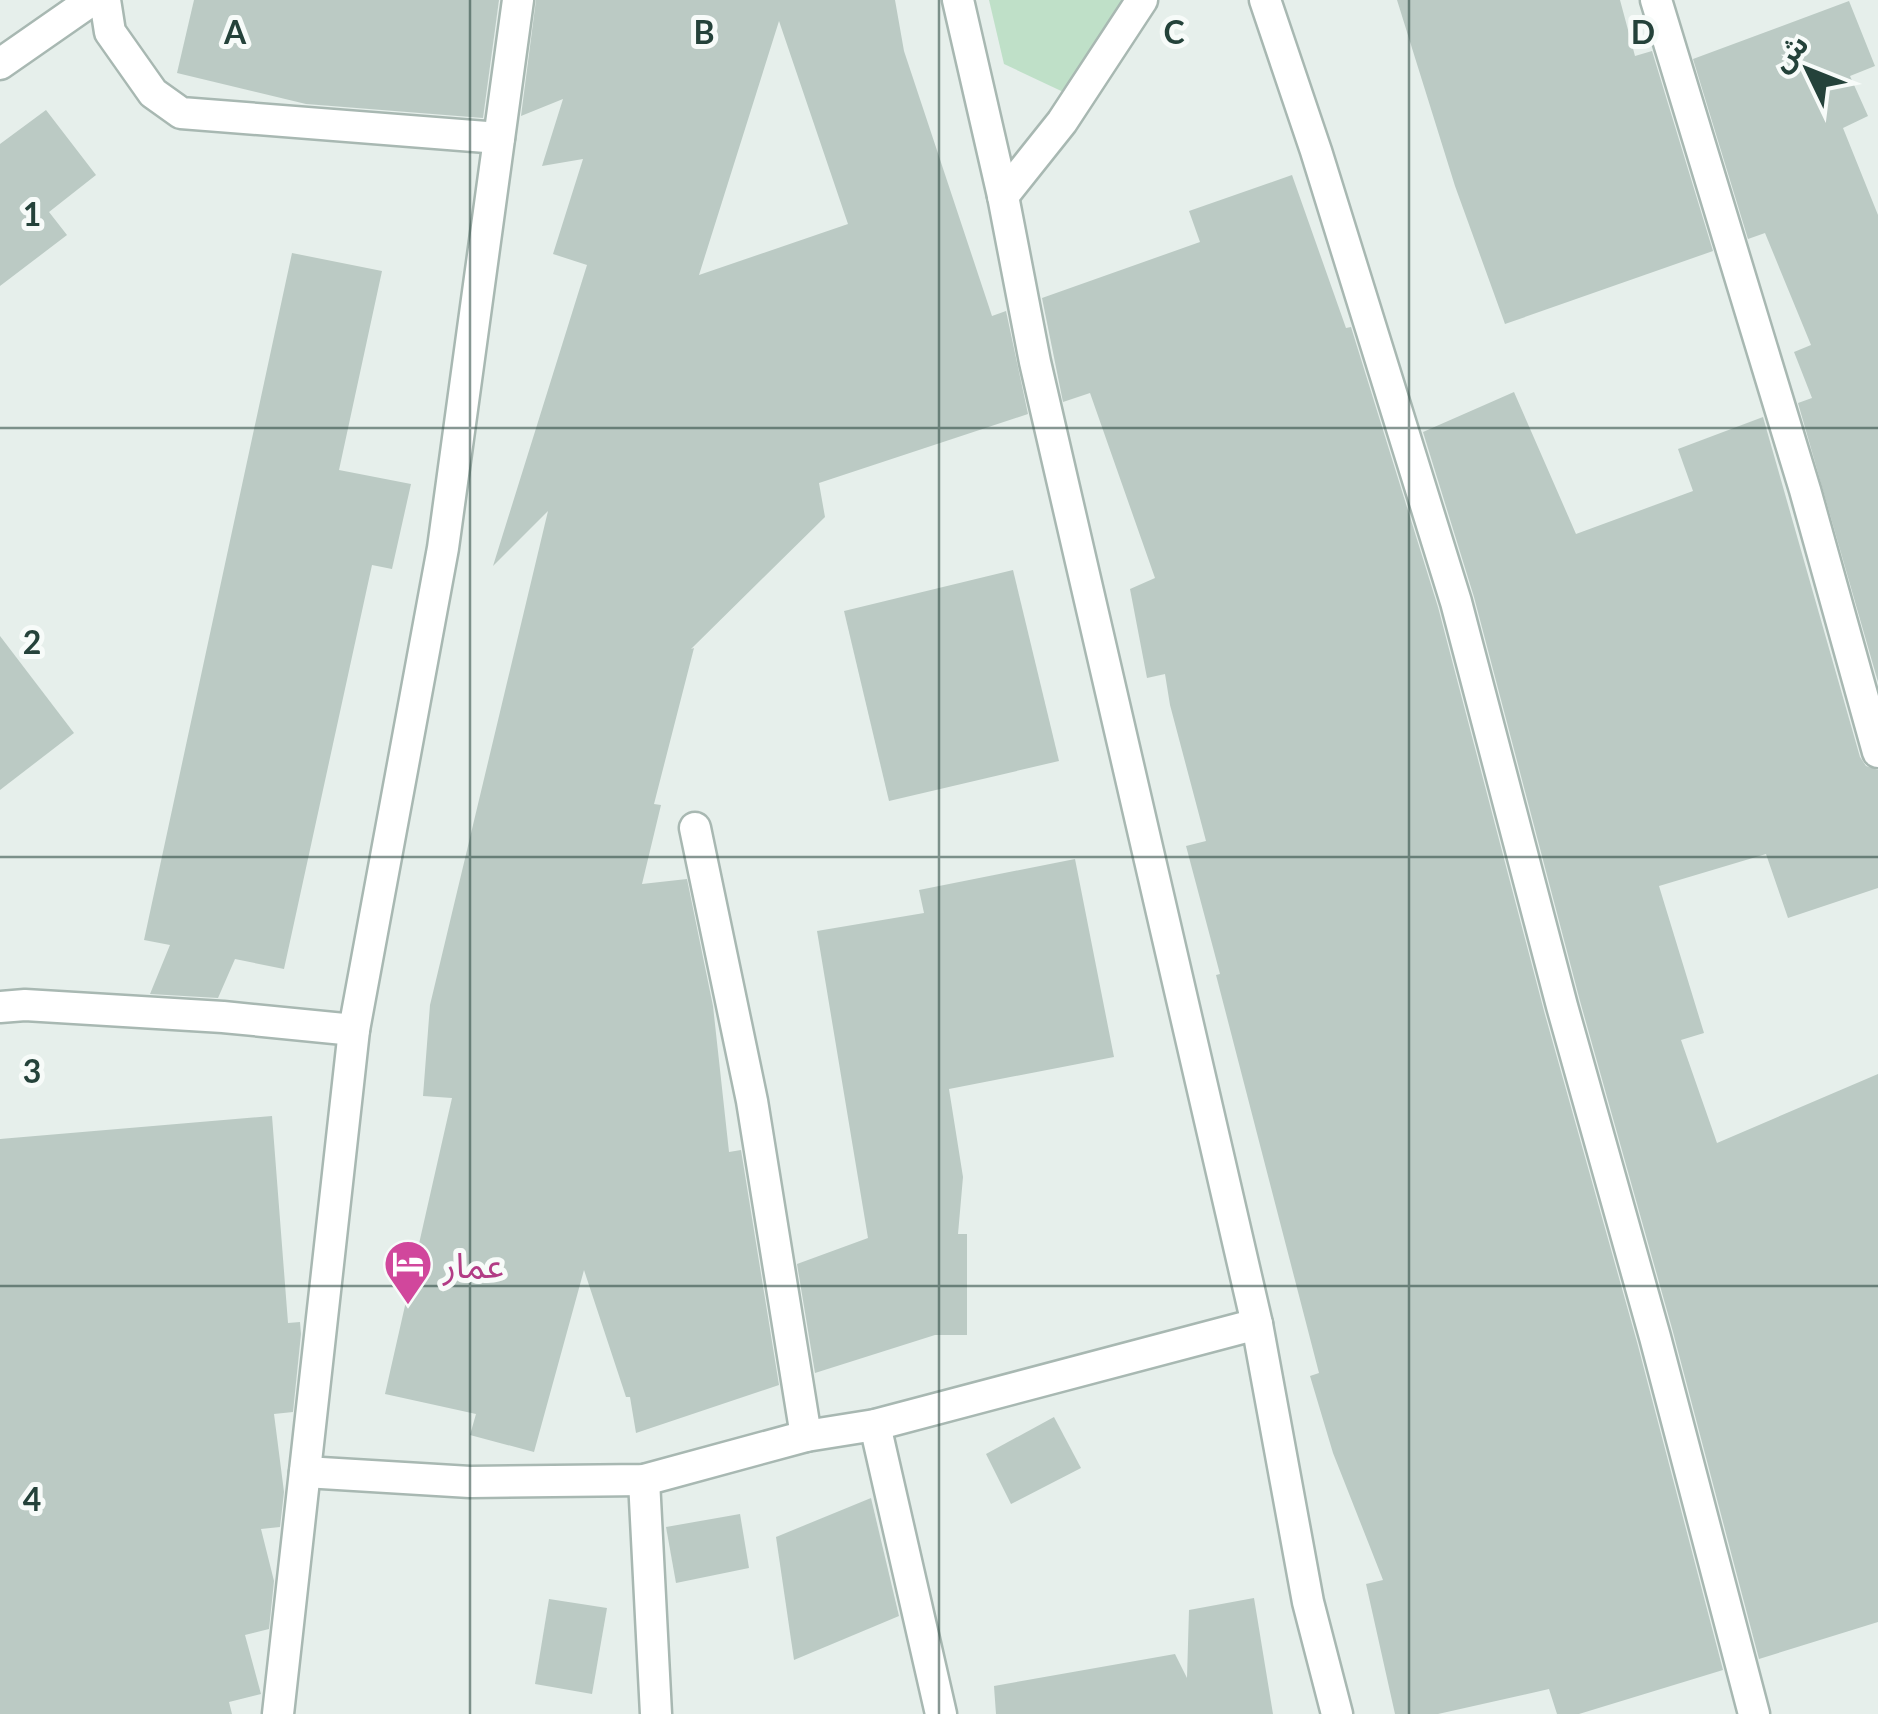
<svg xmlns="http://www.w3.org/2000/svg" width="1878" height="1714" font-family="Lato,'Noto Sans Arabic',sans-serif">
<style>
.green{fill:#bfe0c8}
.building{fill:#bbcac4;fill-rule:evenodd}
.lines{fill:none;stroke-linecap:round;stroke-linejoin:round}
.minor-casing{stroke:#a8b8b2;stroke-width:35}
.minor{stroke:#fff;stroke-width:30}
.grid{fill:none;stroke:#24423a;stroke-width:2.5;stroke-opacity:0.55}
.labels{text-anchor:middle;dominant-baseline:central;stroke-width:10;stroke-linejoin:round;paint-order:stroke}
.hotel-label{font-size:35px;fill:#b23c85;stroke:#f7fbf9;text-anchor:start}
.grid-label{font-size:32px;text-anchor:middle;font-weight:bold;fill:#24423a;stroke:#f7fbf9;stroke-width:10;stroke-linejoin:round;paint-order:stroke}
</style>
<rect width="100%" height="100%" fill="#e6efeb"/>
<polygon class="green" points="989,0 1133,0 1074,97 1004,64"/>
<g class="building">
<polygon points="194,0 499,0 483,118 306,104 177,73"/>
<path d="M536,0h359l9,51 88,265 14,-5 22,103 -209,69 6,34 -134,132 3,-1 -40,156 7,1 -19,79 45,-5 26,127 16,146 12,-2 38,235 -143,48 -6,-36h-4l-42,-127 -50,182 -64,-17 6,-21 -91,-20 67,-296 -29,-2 7,-91 118,-494 -55,55 94,-301 -34,-11 30,-95 -41,7 21,-67 -42,17zM779,21l69,203 -149,51z"/>
<polygon points="1397,0 1620,0 1635,56 1652,51 1713,251 1505,324 1455,186"/>
<polygon points="1849,1 1875,66 1850,76 1868,116 1843,128 1878,215 1878,682 1798,403 1812,398 1794,352 1811,345 1765,233 1748,239 1693,59"/>
<polygon points="46,110 96,175 49,212 67,235 0,286 0,144"/>
<polygon points="1292,175 1346,328 1351,327 1438,607 1544,1011 1637,1342 1723,1670 1579,1714 1557,1714 1549,1689 1438,1714 1395,1714 1366,1584 1383,1580 1333,1453 1310,1376 1319,1373 1216,975 1220,974 1186,846 1206,841 1170,705 1165,674 1147,678 1130,589 1155,578 1090,393 1063,402 1042,298 1200,242 1189,211"/>
<polygon points="292,253 382,271 339,470 411,484 392,569 372,565 284,969 235,959 218,998 150,994 170,945 144,940"/>
<polygon points="1514,392 1576,534 1693,491 1678,449 1763,417 1860,757 1866,766 1878,770 1878,888 1788,918 1766,854 1659,886 1704,1033 1681,1040 1717,1143 1878,1074 1878,1622 1759,1659 1673,1332 1580,1001 1474,597 1423,432"/>
<polygon points="1013,570 1059,761 889,801 844,611"/>
<polygon points="0,636 74,733 0,790"/>
<polygon points="1075,859 1114,1057 949,1089 963,1177 958,1234 967,1234 967,1335 935,1335 815,1373 797,1264 868,1238 817,931 924,913 919,890"/>
<polygon points="272,1116 288,1323 300,1322 301,1334 293,1412 274,1414 284,1492 280,1527 261,1529 274,1581 269,1629 245,1635 261,1694 229,1702 232,1714 0,1714 0,1139"/>
<polygon points="1054,1417 1081,1468 1011,1504 986,1454"/>
<polygon points="871,1498 899,1616 794,1660 776,1537"/>
<polygon points="740,1514 749,1568 676,1583 666,1527"/>
<polygon points="1254,1598 1273,1714 996,1714 994,1686 1175,1654 1187,1678 1189,1610"/>
<polygon points="549,1599 607,1608 592,1694 535,1684"/>
</g>
<g class="lines">
<g class="minor-casing">
<g id="minor">
<polyline points="105,0 110,32 153,93 181,113 499,138"/>
<polyline points="958,0 1003,196 1035,362 1257,1324 1308,1602 1337,1714"/>
<polyline points="1265,0 1316,151 1456,602 1562,1006 1655,1337 1754,1714"/>
<polyline points="1656,0 1805,490 1878,752"/>
<polyline points="0,64 92,0"/>
<polyline points="1003,196 1062,122 1142,0"/>
<polyline points="695,828 752,1101 806,1436"/>
<polyline points="0,1007 25,1005 223,1017 354,1030"/>
<polyline points="875,1425 941,1714"/>
<polyline points="305,1472 470,1482 644,1480 806,1436 875,1425 1257,1324"/>
<polyline points="644,1480 656,1714"/>
<polyline points="278,1714 354,1030 443,548 518,0"/>
</g>
</g>
<use href="#minor" class="minor"/>
</g>
<path class="grid" d="M470,0v1714M939,0v1714M1409,0v1714M0,428h1878M0,857h1878M0,1286h1878"/>
<defs>
<g id="hotel-pin" transform="scale(2.5)"><path d="M0 17L-7.5 6A9.5 9.5 0 1 1 7.5 6Z" fill="#d1479c" stroke="#f7fbf9"/><path d="M-6-4.5h1.5V1H6V5H4.5V3h-9V5H-6ZM-4 0a1.8 1.8 0 1 1 3.6 0ZM.5 0V-2.5h3Q6-2.5 6 0Z" fill="#fff"/></g>
</defs>
<g fill-rule="evenodd">
<use href="#hotel-pin" x="408" y="1264"/>
</g>
<g class="labels">
<g class="hotel-label">
<text x="443" y="1264">عمار</text>
</g>
</g>
<g class="grid-label">
<text x="235" y="44">A</text>
<text x="704" y="44">B</text>
<text x="1174" y="44">C</text>
<text x="1643" y="44">D</text>
<text x="32" y="226">1</text>
<text x="32" y="654">2</text>
<text x="32" y="1083">3</text>
<text x="32" y="1511">4</text>
</g>
<g transform="translate(1808 70) rotate(313)" stroke="#f7fbf9" stroke-width="8" paint-order="stroke">
<path d="M0-8L18 38L0 25L-18 38Z" fill="#24423a"/>
<text y="-15" font-size="28" font-weight="bold" text-anchor="middle" fill="#24423a">ش</text>
</g>
</svg>
